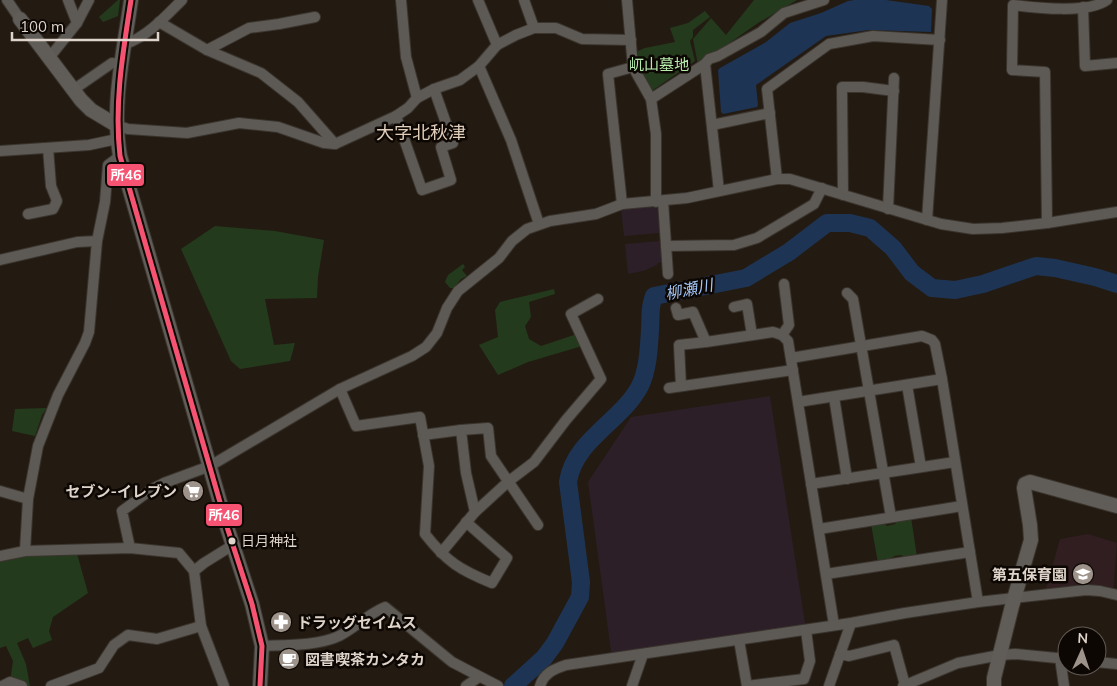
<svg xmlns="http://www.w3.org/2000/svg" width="1117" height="686" font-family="Mulish,'Noto Sans JP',sans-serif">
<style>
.commercial{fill:#2d1f27}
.education{fill:#301e20}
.green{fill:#243a1c}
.water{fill:#1e3454}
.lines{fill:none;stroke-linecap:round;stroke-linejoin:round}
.river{stroke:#1e3454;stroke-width:18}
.street-casing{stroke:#3b352e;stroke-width:12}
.secondary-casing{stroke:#3b352e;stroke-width:16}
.street{stroke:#5d5a56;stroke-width:10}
.secondary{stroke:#605c57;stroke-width:14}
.bus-1-casing{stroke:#0d0703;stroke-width:9}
.bus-1{stroke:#f65372;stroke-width:5}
.bus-dot{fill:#ded4cb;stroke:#0d0703;stroke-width:2}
.labels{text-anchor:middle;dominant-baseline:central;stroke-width:5;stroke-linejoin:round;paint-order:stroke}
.bus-label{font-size:14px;fill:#ded4cb;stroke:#0d0703;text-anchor:start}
.park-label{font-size:15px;fill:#b7ecac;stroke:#0d0703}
.poi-label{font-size:15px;font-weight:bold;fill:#ded4cb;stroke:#0d0703;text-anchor:end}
.water-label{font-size:16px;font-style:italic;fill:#a3c6f8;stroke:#0d0703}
.quarter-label{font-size:18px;fill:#e0cdba;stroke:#0d0703}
.line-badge{stroke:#0d0703;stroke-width:2}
.badge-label{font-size:14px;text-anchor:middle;font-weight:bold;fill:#fff}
</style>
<rect width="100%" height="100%" fill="#231b12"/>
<g class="commercial">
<polygon points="657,206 660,233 624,236 621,209"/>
<polygon points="660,241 662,262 658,263 657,265 643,271 628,274 625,244"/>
<polygon points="770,396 806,630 612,658 588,482 631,417"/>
</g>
<polygon class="education" points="1088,534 1117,543 1113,594 1044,596 1060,539"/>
<g class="green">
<polygon points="118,0 120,0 118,16 103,22 99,17"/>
<polygon points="754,0 797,0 758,23 698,65 693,39 711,18 726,35"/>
<polygon points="705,11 710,17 693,30 693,37 690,41 695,61 653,90 650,89 638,63 638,51 645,48 675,42 670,28 688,23"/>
<polygon points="215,226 275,231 324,240 318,277 317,298 265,299 274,345 295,343 290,361 240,369 231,361 181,249"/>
<polygon points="463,264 465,267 462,270 467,276 461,279 454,288 450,288 445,282 448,275"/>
<polygon points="554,289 555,294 529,302 531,317 525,326 529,339 541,346 577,334 582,346 528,362 498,375 479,345 498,337 495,310 500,302"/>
<polygon points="47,408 42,415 35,436 12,431 15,409"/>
<polygon points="911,517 917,557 906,558 901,555 894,556 890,560 878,563 871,524 882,522 887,526 895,524 898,519"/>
<polygon points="76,550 88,593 53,617 49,631 52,640 33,648 28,638 17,643 26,664 30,686 22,686 10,682 13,661 6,646 0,648 0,556"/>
</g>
<polygon class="water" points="854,0 886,0 929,6 932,9 931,32 869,30 826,36 756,85 758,105 757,107 723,114 721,112 718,70 720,68 766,42 790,23 821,13 848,1"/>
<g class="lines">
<path class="river" d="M513,686l31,-28 11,-15 25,-46 1,-15 -13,-100c6,-42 54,-61 72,-96 8,-16 9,-39 10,-56 1,-12 -1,-23 4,-34l92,-18 43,-26 38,-29h23l20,5 23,20 19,25 20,15 23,2 28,-6 53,-18 19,2 40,9 22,7"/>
<g class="street-casing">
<g id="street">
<polyline points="7,0 20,19"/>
<polyline points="478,0 497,45"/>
<polyline points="524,0 534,28"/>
<polyline points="627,0 633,67 651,99 656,134 656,202"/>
<polyline points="1083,7 1085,66 1117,63"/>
<polyline points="159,22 207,50 261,73 298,102 335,144"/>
<polyline points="77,23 89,0"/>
<path d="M125,44c22,-7 41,-28 57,-44"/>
<polyline points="207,50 249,28 279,24 315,17"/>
<polyline points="49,58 77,23 68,0"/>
<polyline points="705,64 719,191"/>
<polyline points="479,66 511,140 539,224"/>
<polyline points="73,90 112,63 122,64"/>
<polyline points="417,98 434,89 460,80 479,66 497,45 516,35 534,28 556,28 582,39 631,40"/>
<polyline points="651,99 705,64 709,59 718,56 761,32 784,13 824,0"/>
<polyline points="396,116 422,190 451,180 441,147 453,143 434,89"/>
<polyline points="116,125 128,129 187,133 239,123 278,127 324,143 335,144 396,116 408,108 417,98 406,57 401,0"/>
<polyline points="712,125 770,113"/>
<polyline points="0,151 89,145 117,139"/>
<polyline points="777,179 767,89 829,44 873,36 940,40"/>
<polyline points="843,195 842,87 863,87 894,91"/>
<polyline points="663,201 668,274"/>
<polyline points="622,204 608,74 633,67"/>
<polyline points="888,209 894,78"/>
<polyline points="28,214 53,209 57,201 51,186 48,148"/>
<polyline points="927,220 942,0"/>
<path d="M1047,223l-2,-151 -33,-2 1,-65c24,3 75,9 94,-5"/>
<polyline points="666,246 734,245 757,238 814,204 822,188"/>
<polyline points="0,260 77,242 97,241"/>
<polyline points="847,293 853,299 891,517"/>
<polyline points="734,307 747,304 752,335"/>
<polyline points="676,308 678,315 693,312 706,342 773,332 782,335 788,341 834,625"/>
<polyline points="782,335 789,325 784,284"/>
<polyline points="791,358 922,336 932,340 935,344 942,379 978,602"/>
<polyline points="907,385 921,467"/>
<polyline points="681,386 679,345 706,342"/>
<polyline points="669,388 793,370"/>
<path d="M340,389l16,37 64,-9 9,49 -4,68c22,28 35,36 67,49l15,-25 -41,-36"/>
<polyline points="834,397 847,479"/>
<polyline points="798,402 942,379"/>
<polyline points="423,435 461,430"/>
<polyline points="811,484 955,462"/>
<polyline points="0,491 28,499"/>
<polyline points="475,512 466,473 461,430 488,428 491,456 538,525"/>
<polyline points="819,529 962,506"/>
<polyline points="130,548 122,511 152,489 164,483 210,466 340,389 412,356 426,347 437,333 447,308 458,291 499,258 512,241 527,229 550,221 596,214 622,204 687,198 777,179 790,179 941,224 973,229 1002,228 1047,223 1117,212"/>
<polyline points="25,551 28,499 38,446 58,395 85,343 89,332 97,241 105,202 108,165 120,156"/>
<polyline points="441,553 475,512 509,481 534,462 566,420 601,379 571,314 598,299"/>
<polyline points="0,556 25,551 130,548 179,553 194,571 201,626 224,686"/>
<polyline points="194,571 204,563 233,545"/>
<polyline points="826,574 970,552"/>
<polyline points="739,640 747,686 804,679 810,661 806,630"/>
<path d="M262,646c23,-1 56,0 77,-10 16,-8 29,-22 46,-29l67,55 46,24"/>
<polyline points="840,654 849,656 894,645 905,685"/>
<polyline points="1060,658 1064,686"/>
<polyline points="1097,662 1117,664"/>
<polyline points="2,686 10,682 22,686"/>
<polyline points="51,686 99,668 114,645 128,635 157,639 201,626"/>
<polyline points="466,686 479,677"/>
<path d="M540,686c4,-13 14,-17 26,-21l285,-42 54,-10 73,-11 108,-12 14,1 17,4"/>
<polyline points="632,686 643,654"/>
<polyline points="829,686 851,623"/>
<polyline points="903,686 958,663 1000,655 1015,654 1067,659"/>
</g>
</g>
<g class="secondary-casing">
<g id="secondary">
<path d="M131,0c-7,51 -20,104 -11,156l108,374 24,74 10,42 -2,40"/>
<polyline points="20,19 81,100 91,110 116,125"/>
<polyline points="994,686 994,678 1012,606 1031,540 1030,525 1024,488 1025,484 1030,482 1117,506"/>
</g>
</g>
<use href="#street" class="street"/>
<use href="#secondary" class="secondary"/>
<g class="bus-1-casing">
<path id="bus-1" d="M131,0c-8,52 -17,103 -11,156l108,374 24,74 10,42 -2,40"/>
</g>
<use href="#bus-1" class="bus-1"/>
</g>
<defs>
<g id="supermarket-disc" transform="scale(1.125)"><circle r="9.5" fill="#9d938a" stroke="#0d0703"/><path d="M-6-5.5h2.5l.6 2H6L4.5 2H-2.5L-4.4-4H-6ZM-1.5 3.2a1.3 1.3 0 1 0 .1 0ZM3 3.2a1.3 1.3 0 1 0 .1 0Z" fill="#fff"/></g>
<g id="school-disc" transform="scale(1.125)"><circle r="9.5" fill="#9d938a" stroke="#0d0703"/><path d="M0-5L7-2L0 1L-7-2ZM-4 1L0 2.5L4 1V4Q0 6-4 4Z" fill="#fff"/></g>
<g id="pharmacy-disc" transform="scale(1.125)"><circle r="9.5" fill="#9d938a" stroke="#0d0703"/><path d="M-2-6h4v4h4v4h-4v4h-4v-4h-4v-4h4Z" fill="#fff"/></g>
<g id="cafe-disc" transform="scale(1.125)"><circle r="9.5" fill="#9d938a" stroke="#0d0703"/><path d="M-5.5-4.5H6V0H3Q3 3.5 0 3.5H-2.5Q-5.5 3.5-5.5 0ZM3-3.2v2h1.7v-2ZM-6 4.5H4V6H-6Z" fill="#fff"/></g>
</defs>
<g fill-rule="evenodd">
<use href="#supermarket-disc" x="193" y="491"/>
<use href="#school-disc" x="1083" y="574"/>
<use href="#pharmacy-disc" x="281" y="622"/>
<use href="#cafe-disc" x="289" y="659"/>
</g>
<circle class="bus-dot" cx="232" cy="541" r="4.5"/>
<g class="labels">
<g class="bus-label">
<text x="241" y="541">日月神社</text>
</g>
<g class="park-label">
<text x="659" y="64">屼山墓地</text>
</g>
<g class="poi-label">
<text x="177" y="491">セブン-イレブン</text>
<text x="1067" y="574">第五保育園</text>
<text x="297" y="622" text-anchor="start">ドラッグセイムス</text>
<text x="305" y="659" text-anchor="start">図書喫茶カンタカ</text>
</g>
<g class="water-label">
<text transform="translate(689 289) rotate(-11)">柳瀬川</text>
</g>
<g class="quarter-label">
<text x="421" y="132">大字北秋津</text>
</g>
</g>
<g class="line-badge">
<rect x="106" y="163" width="39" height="24" rx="5" fill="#f65372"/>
<rect x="205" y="503" width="38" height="24" rx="5" fill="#f65372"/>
</g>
<g class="badge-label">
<text x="126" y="180">所46</text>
<text x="224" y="520">所46</text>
</g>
<g transform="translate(1082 651) rotate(3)"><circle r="24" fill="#0d0703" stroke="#615953"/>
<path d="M0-4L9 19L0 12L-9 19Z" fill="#9d938a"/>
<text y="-8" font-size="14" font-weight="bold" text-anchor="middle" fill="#ded4cb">N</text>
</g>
<path d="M12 32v8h146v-8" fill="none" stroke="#ded4cb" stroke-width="2.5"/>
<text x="20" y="32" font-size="15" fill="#ded4cb" stroke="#0d0703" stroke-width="4" paint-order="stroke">100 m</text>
</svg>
